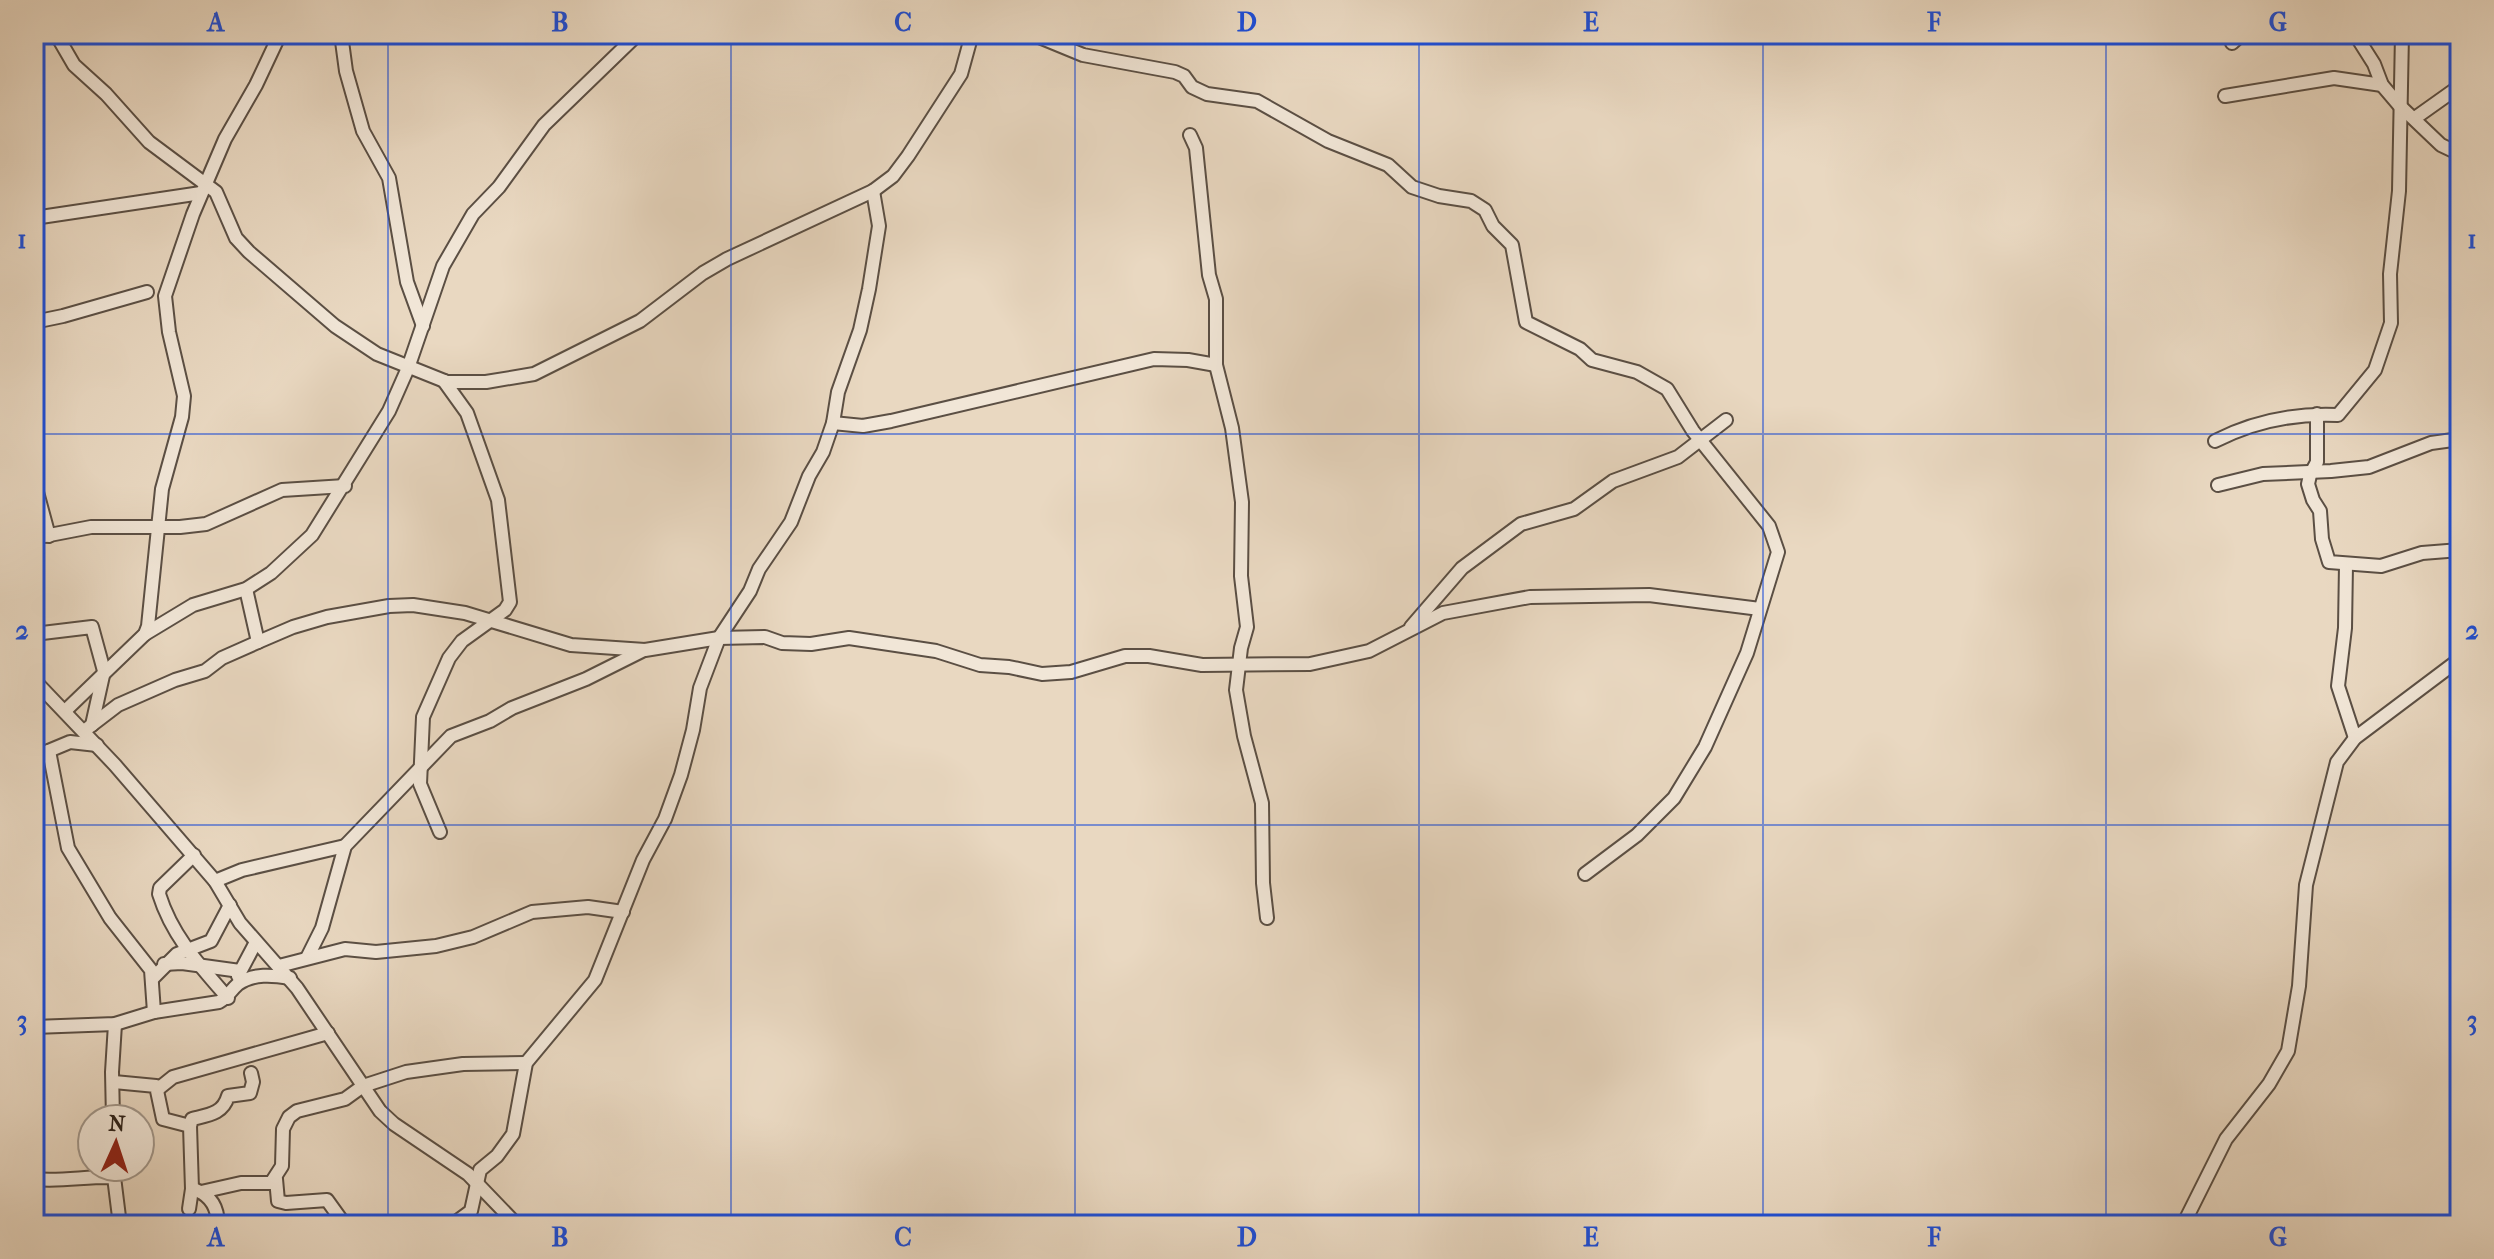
<svg xmlns="http://www.w3.org/2000/svg" width="2494" height="1259" font-family="'IM FELL French Canon',serif">
<style>
.lines{fill:none;stroke-linecap:round;stroke-linejoin:round}
.minor-casing{stroke:#5b4f44;stroke-width:16}
.minor{stroke:#f1e6d7;stroke-width:12}
.grid{fill:none;stroke:#1d4ed8;stroke-width:2;stroke-opacity:0.55}
.neatline{fill:none;stroke:#1d4ed8;stroke-width:3}
.grid-label{font-size:26px;text-anchor:middle;font-weight:bold;fill:#1d4ed8}
</style>
<rect width="100%" height="100%" fill="#e9d8c1"/>
<filter id="stains"><feTurbulence type="fractalNoise" baseFrequency=".0025" numOctaves="4"/><feColorMatrix values="0 0 0 0 .2 0 0 0 0 .09 0 0 0 0 .02 0 0 0 .5 -.17"/></filter>
<radialGradient id="worn" r=".72"><stop offset=".6" stop-color="#630" stop-opacity="0"/><stop offset="1" stop-color="#630" stop-opacity=".3"/></radialGradient>
<g class="lines">
<g class="minor-casing">
<g id="minor">
<polyline points="56,34 74,65 106,94 149,142 216,192 236,238 249,252 335,326 377,354 447,382 486,382 534,374 640,321 703,273 727,259 873,191 893,176 908,156 961,74 972,34"/>
<polyline points="341,34 346,71 363,131 389,178 407,282 423,326"/>
<polyline points="1032,34 1083,55 1175,72 1184,76 1192,87 1207,94 1257,101 1328,141 1388,165 1412,187 1439,196 1471,201 1485,210 1493,226 1512,245 1526,322 1580,349 1592,360 1637,372 1667,389 1693,431 1769,526 1778,552 1747,653 1705,747 1674,798 1637,835 1585,874"/>
<polyline points="2355,34 2374,64 2382,85 2399,105 2441,145 2460,154"/>
<polyline points="2232,43 2242,34"/>
<polyline points="2225,96 2334,78 2382,85"/>
<polyline points="2415,118 2460,86"/>
<polyline points="1190,135 1196,148 1209,275 1216,299 1216,365 1232,428 1242,502 1241,576 1247,627 1241,648 1236,690 1244,736 1262,803 1263,883 1267,918"/>
<polyline points="34,218 201,193"/>
<polyline points="34,322 63,316 147,292"/>
<polyline points="2317,414 2317,462 2310,475 2308,484 2313,500 2320,511 2322,539 2329,562 2381,566 2422,553 2460,550"/>
<polyline points="833,423 863,426 891,421 1154,359 1188,360 1216,365"/>
<path d="M2215,441c39,-20 79,-28 123,-26l37,-45 16,-47 -1,-49 9,-83 3,-157"/>
<polyline points="34,481 49,536"/>
<polyline points="2218,485 2263,474 2331,471 2369,467 2431,443 2460,439"/>
<polyline points="34,538 91,527 180,527 206,524 282,490 345,486"/>
<polyline points="2346,565 2345,628 2338,686 2355,738"/>
<polyline points="1411,627 1462,568 1521,524 1574,509 1613,481 1678,457 1726,420"/>
<polyline points="34,634 92,627 104,671 92,725"/>
<polyline points="145,634 193,605 246,589 271,573 312,535 389,411 408,368 443,266 473,214 499,187 544,125 638,34"/>
<polyline points="258,642 293,627 327,617 389,606 413,605 465,613 571,645 645,650 719,638 765,637 782,643 811,644 849,638 936,651 980,665 1009,667 1042,674 1071,672 1125,656 1149,656 1202,665 1310,664 1369,651 1443,613 1530,597 1649,595 1760,609"/>
<polyline points="34,680 115,765 215,881 240,923 297,988 380,1111 394,1124 468,1174 517,1225"/>
<polyline points="65,711 145,634 148,626 162,489 182,417 184,396 169,332 165,296 193,214 225,139 256,85 280,34"/>
<polyline points="84,731 118,705 175,680 205,671 222,658 258,642 246,589"/>
<polyline points="49,751 68,848 110,918 151,970 154,1012"/>
<polyline points="34,757 70,742 97,745"/>
<polyline points="440,832 420,784 423,717 449,658 462,641 505,610 510,602 498,500 467,413 444,381"/>
<path d="M194,855l-34,33 -1,6c13,42 41,72 69,104"/>
<polyline points="215,881 242,870 345,846"/>
<polyline points="307,958 322,928 345,846 451,736 490,721 512,708 586,679 642,651"/>
<polyline points="164,964 182,963 240,971"/>
<polyline points="279,966 345,949 376,952 436,946 473,937 532,912 588,907 623,912"/>
<polyline points="238,976 256,942"/>
<polyline points="153,978 177,954 211,941 230,905"/>
<path d="M34,1027l81,-3 39,-12 65,-10c9,-5 11,-11 19,-18 15,-11 35,-9 52,-6"/>
<polyline points="114,1082 156,1086 163,1119 190,1126 192,1189 189,1209"/>
<polyline points="158,1089 173,1077 328,1033"/>
<polyline points="113,1119 112,1072 115,1024"/>
<path d="M190,1126l2,-7c16,-4 31,-5 36,-23l22,-3 3,-11 -2,-9"/>
<path d="M34,1179c27,3 53,-3 80,-2l6,48"/>
<polyline points="276,1179 278,1201 286,1203 327,1200 345,1225"/>
<path d="M196,1190c15,6 22,18 22,35"/>
<polyline points="201,1192 241,1183 271,1183 282,1166 283,1129 289,1117 297,1111 345,1099 363,1086 406,1072 463,1064 526,1063"/>
<polyline points="452,1225 471,1211 480,1170 497,1156 513,1134 526,1063 595,980 643,860 665,819 681,775 693,730 700,688 719,638 750,591 759,569 791,522 809,476 823,452 833,423 838,392 860,330 869,289 879,226 873,191"/>
<polyline points="2183,1225 2226,1139 2269,1084 2288,1051 2299,986 2306,885 2337,762 2355,738 2460,659"/>
</g>
</g>
<use href="#minor" class="minor"/>
</g>
<path class="grid" d="M388,34v1191M731,34v1191M1075,34v1191M1419,34v1191M1763,34v1191M2106,34v1191M34,434h2426M34,825h2426"/>
<rect width="2494" height="1259" fill="none" stroke="#e9d8c1" stroke-width="88"/>
<g transform="translate(116 1143) rotate(3)"><circle r="38" fill="#f1e6d7" stroke="#a2978b" stroke-width="2"/>
<path d="M0-6L14 30L0 20L-14 30Z" fill="#8f2418"/>
<text y="-12" font-size="22" font-weight="bold" text-anchor="middle" fill="#2c211a">N</text>
</g>
<rect x="44" y="44" width="2406" height="1171" class="neatline"/>
<g class="grid-label">
<text x="216" y="31">A</text>
<text x="560" y="31">B</text>
<text x="903" y="31">C</text>
<text x="1247" y="31">D</text>
<text x="1591" y="31">E</text>
<text x="1934" y="31">F</text>
<text x="2278" y="31">G</text>
<text x="22" y="248">1</text>
<text x="2472" y="248">1</text>
<text x="22" y="639">2</text>
<text x="2472" y="639">2</text>
<text x="22" y="1029">3</text>
<text x="2472" y="1029">3</text>
<text x="216" y="1246">A</text>
<text x="560" y="1246">B</text>
<text x="903" y="1246">C</text>
<text x="1247" y="1246">D</text>
<text x="1591" y="1246">E</text>
<text x="1934" y="1246">F</text>
<text x="2278" y="1246">G</text>
</g>
<rect width="100%" height="100%" filter="url(#stains)"/>
<rect width="100%" height="100%" fill="url(#worn)"/>
</svg>
